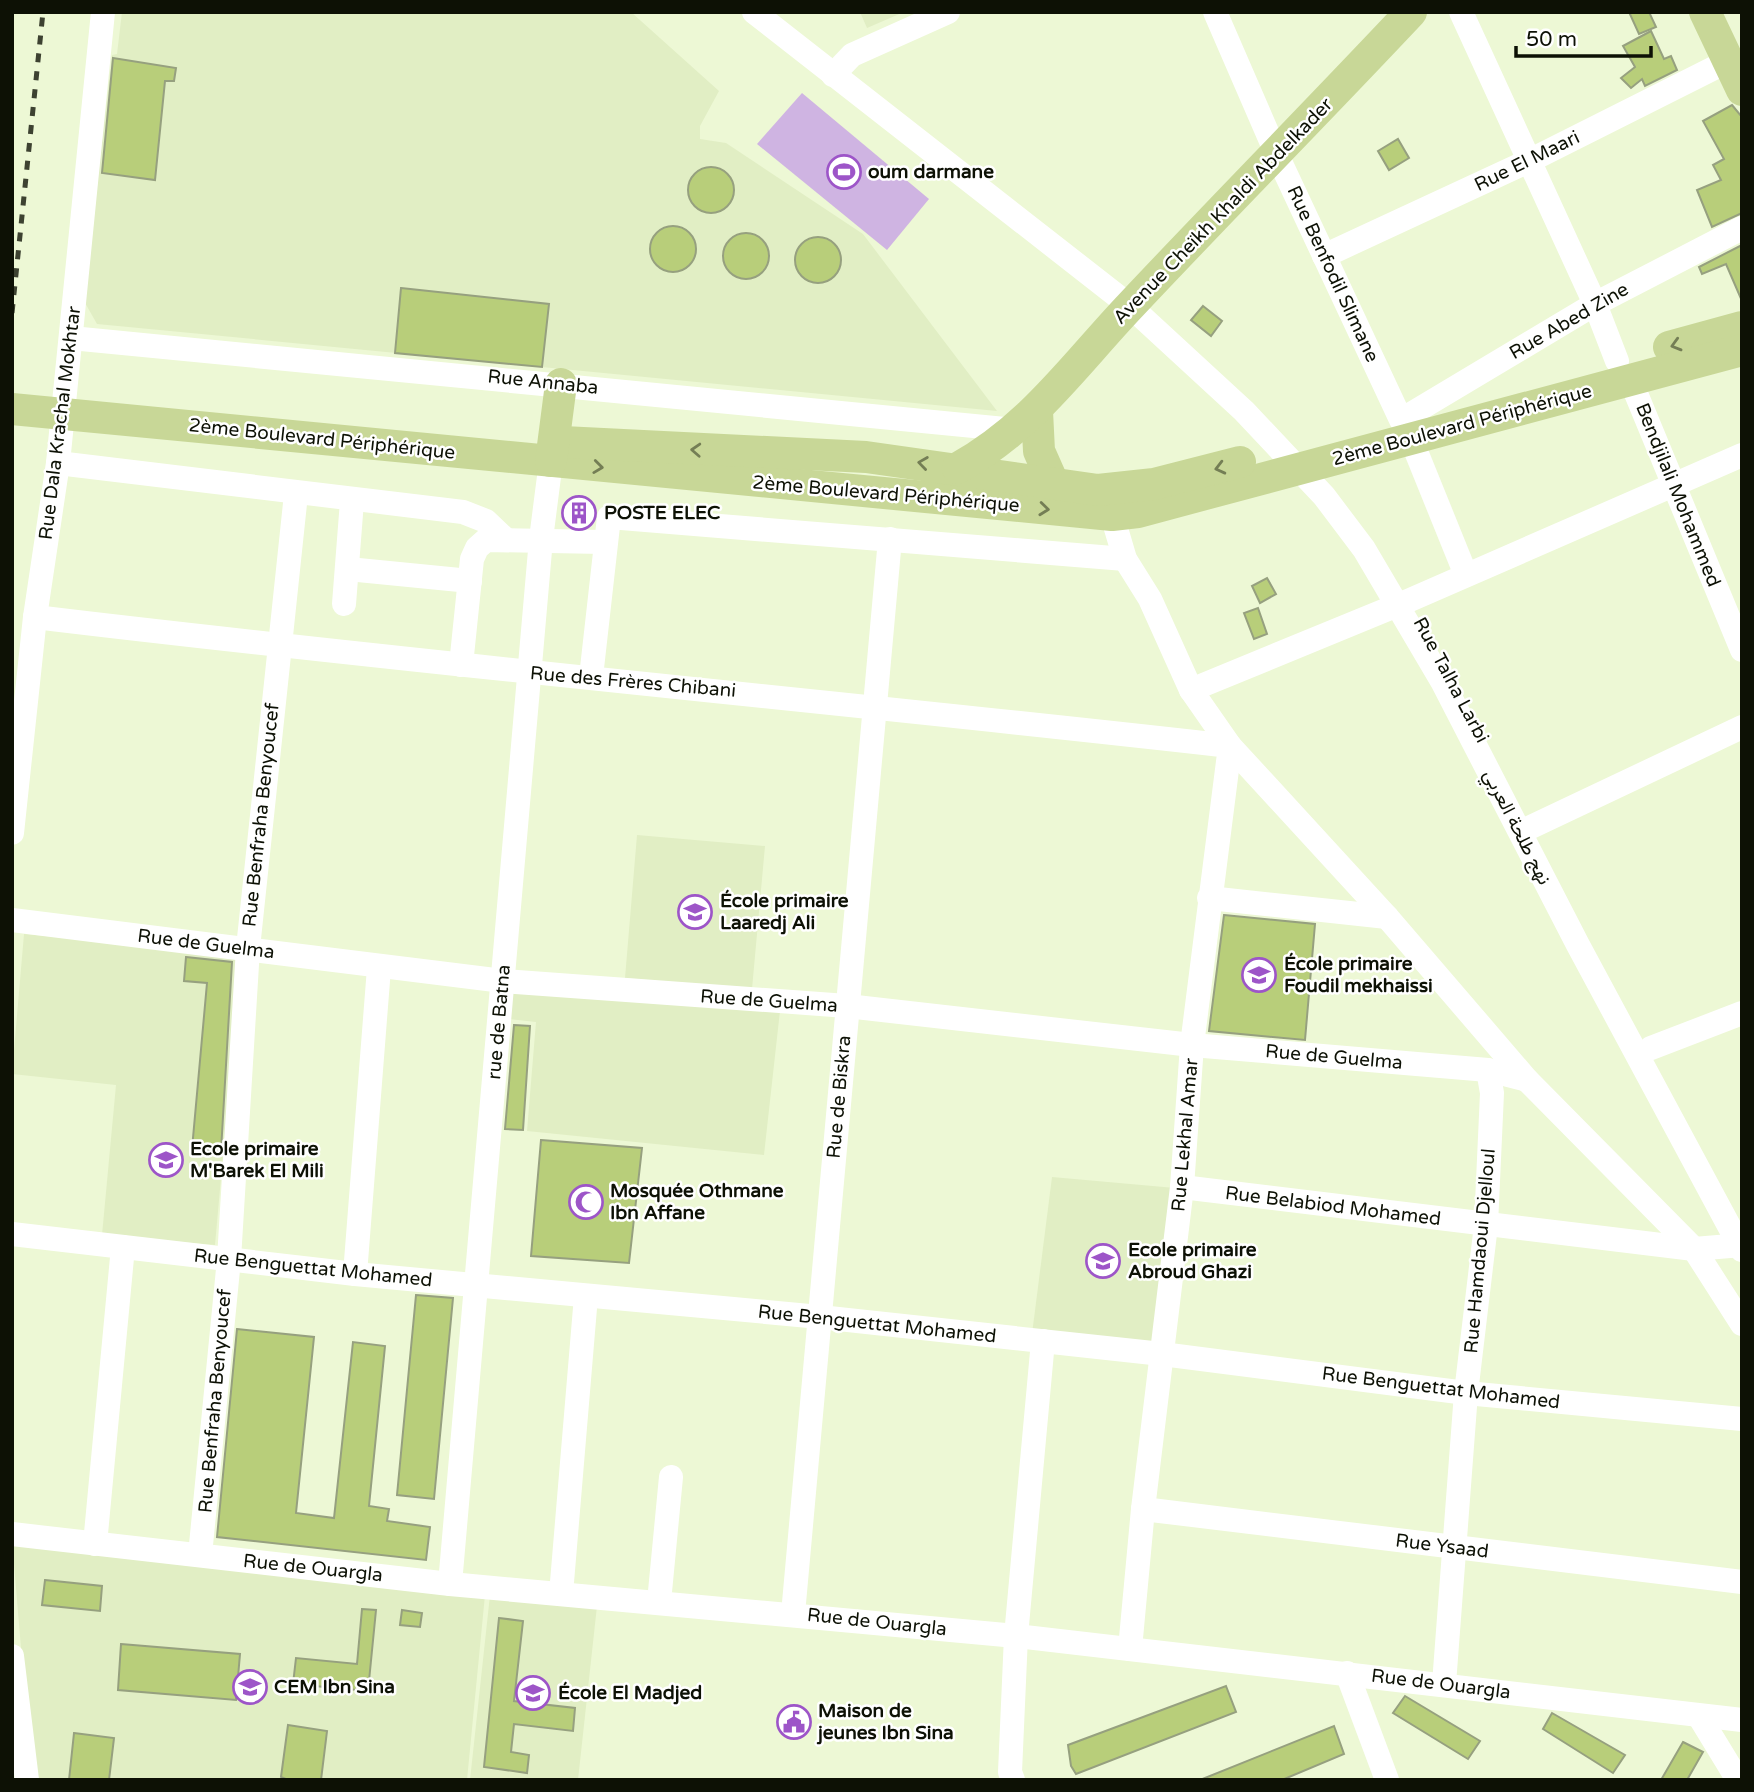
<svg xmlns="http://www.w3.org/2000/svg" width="1754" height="1792" font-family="'Varela Round',Vazirmatn,sans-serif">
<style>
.built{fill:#e1eec4}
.green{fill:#cfb4e2}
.building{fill:#b8ce7a;stroke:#96a07f;stroke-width:2}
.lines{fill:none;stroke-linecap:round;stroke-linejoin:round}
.minor{stroke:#fff;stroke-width:24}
.major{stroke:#c8d797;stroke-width:32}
.rail{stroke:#3d4231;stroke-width:5;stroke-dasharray:9 9;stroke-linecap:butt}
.oneway{stroke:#747e55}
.labels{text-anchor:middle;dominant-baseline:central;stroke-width:5;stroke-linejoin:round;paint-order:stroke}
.street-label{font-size:19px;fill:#0d1105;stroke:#fff}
.poi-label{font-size:19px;font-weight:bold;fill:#0d1105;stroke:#fff;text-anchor:start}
</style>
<rect width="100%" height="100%" fill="#edf8d5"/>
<g class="built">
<polygon points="122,12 631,12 719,91 700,126 700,139 726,143 863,234 997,411 97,324 84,301 112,55 117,54"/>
<polygon points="860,12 904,12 867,28"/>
<polygon points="637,835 765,846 752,989 625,978"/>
<polygon points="24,934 241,954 215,1245 102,1235 116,1085 12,1074"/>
<polygon points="512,989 780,1011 764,1155 527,1131 536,1022 509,1019"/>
<polygon points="1052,1177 1175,1188 1155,1346 1032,1334"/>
<polygon points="12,1540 485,1595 467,1780 32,1780"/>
<polygon points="490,1595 597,1606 578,1780 470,1780"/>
</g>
<polygon class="green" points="802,93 929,199 887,250 757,144"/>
<g class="building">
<polygon points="1629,12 1649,12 1656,27 1639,34"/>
<polygon points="1651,31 1664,59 1671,56 1677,70 1645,86 1642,79 1631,88 1621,78 1635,67 1623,46"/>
<polygon points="113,58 176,68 174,81 165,81 155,180 102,173"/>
<polygon points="1732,105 1742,117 1742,213 1712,227 1697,190 1721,180 1713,165 1724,159 1703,121"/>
<polygon points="1398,139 1409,158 1389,170 1378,151"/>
<circle cx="711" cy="190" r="23"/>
<circle cx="673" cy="249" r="23"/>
<circle cx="746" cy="256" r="23"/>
<circle cx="818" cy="260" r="23"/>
<polygon points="1742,245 1742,301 1726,264 1702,274 1699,267"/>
<polygon points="401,288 549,304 542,367 395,353"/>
<polygon points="1203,306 1222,321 1211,336 1191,320"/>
<polygon points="572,500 587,501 586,525 571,524"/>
<polygon points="1267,578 1276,594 1260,603 1252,586"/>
<polygon points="1258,608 1267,634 1254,639 1244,613"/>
<polygon points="1224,915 1315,924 1305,1040 1209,1031"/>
<polygon points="186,957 232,962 221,1151 192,1149 207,983 184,981"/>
<polygon points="514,1025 530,1026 523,1130 505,1129"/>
<polygon points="541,1140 642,1148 629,1263 531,1256"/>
<polygon points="416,1295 453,1298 434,1499 397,1495"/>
<polygon points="237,1329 314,1337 296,1513 334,1518 353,1342 385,1346 369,1506 389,1509 387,1521 430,1527 426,1560 217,1537"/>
<polygon points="45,1580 102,1586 100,1611 42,1605"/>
<polygon points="362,1609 376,1610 368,1691 293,1684 296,1658 357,1664"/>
<polygon points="402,1610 422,1613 420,1627 400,1625"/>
<polygon points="499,1618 523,1621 514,1701 575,1708 573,1731 514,1724 511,1752 529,1755 527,1773 484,1767"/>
<polygon points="121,1644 240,1654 236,1700 118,1690"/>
<polygon points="1226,1686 1236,1712 1076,1774 1071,1766 1068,1745"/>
<polygon points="1405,1696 1480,1741 1468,1759 1393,1713"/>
<polygon points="1552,1713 1625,1755 1613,1773 1543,1729"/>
<polygon points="288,1725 327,1731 321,1780 288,1780 281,1777"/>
<polygon points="1334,1726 1344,1754 1282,1780 1200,1780"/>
<polygon points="74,1733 114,1738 109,1780 69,1780"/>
<polygon points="1683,1742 1703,1752 1687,1780 1661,1780"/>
</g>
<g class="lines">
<g class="minor">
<polyline points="754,12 1130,306 1244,411 1324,496 1364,549 1443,683 1578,945 1742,1250"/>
<polyline points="1215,12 1277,155 1401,420 1595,304 1742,228"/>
<polyline points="1461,12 1595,304 1617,361"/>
<polyline points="833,75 852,55 948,12"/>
<polyline points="1324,256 1531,160 1728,61"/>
<polyline points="71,338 1015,430"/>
<polyline points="1630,379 1742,650"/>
<polyline points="1411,439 1466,575"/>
<polyline points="58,463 463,512 486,521 504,538"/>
<polyline points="1112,515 1125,559 1150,599 1191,690 1230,746 1387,917 1527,1080 1694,1249 1742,1324"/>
<polyline points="348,569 470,581"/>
<polyline points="344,604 352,501"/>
<path d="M35,617c398,48 797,84 1195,129l-38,299 -10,142 -39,322 -13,140"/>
<polyline points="461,665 472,559 477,548 486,540 604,542"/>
<polyline points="591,677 609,517 1125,559"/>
<polyline points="1191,690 1410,600 1742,455"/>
<polyline points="1529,828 1742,727"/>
<polyline points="12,833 35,617 58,463 103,12"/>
<polyline points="1209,898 1387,917"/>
<polyline points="12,920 503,981 847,1006 1192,1045 1488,1070 1527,1080"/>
<polyline points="1651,1048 1742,1013"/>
<polyline points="1182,1187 1694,1249 1742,1245"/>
<polyline points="12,1234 355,1274 820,1317 1162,1354 1466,1393 1742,1419"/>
<polyline points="355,1274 379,968"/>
<polyline points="1143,1509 1742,1582"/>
<polyline points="12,1534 450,1584 1016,1636 1742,1720"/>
<polyline points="95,1544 123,1247"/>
<polyline points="200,1555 229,1259 248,948 296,494"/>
<polyline points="450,1584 541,539 551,461"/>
<polyline points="561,1594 586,1296"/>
<polyline points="659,1602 671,1477"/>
<polyline points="793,1614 890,539"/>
<polyline points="12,1656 27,1780"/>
<polyline points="1347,1673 1387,1780"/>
<polyline points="1444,1684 1466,1393 1486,1225 1492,1093 1488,1070"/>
<polyline points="1699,1716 1738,1780"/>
<polyline points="1013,1780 1010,1772 1016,1636 1043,1341"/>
</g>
<g class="major">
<polyline points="1705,12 1742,90"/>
<polyline points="1669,347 1742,327"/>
<polyline points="12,409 1112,515 1138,512 1742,350"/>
<polyline points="1037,411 1039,451 1054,485"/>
<polyline points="563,442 866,457 1098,490 1154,484 1240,462"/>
<polyline points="551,461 561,384"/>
<path d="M958,468c74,-41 116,-103 173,-163 92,-98 187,-194 280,-293"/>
</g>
<polyline class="rail" points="12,313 43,12"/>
</g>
<defs><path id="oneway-chevron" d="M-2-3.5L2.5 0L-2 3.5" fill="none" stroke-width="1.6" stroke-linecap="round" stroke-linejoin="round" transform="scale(1.75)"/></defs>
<g class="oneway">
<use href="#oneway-chevron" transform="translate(1676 345) rotate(164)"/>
<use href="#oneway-chevron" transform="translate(696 450) rotate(-177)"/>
<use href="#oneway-chevron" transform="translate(923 463) rotate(-172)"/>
<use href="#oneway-chevron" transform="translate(598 467) rotate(7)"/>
<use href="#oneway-chevron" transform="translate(1220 468) rotate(166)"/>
<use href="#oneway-chevron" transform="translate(1044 509) rotate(6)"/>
</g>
<defs>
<g id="stadium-ring" transform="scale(1.75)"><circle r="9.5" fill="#fff" stroke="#9d55c8" stroke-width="1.5"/><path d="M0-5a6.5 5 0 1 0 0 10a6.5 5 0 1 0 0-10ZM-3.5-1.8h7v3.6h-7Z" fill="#9d55c8"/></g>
<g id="building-ring" transform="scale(1.75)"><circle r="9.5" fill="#fff" stroke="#9d55c8" stroke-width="1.5"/><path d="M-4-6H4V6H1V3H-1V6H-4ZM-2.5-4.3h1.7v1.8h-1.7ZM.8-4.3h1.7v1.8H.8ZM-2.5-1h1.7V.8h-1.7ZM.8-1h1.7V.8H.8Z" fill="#9d55c8"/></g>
<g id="school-ring" transform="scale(1.75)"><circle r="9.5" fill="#fff" stroke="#9d55c8" stroke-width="1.5"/><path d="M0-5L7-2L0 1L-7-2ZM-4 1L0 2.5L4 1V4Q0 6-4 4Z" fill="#9d55c8"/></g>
<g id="mosque-ring" transform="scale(1.75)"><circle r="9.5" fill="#fff" stroke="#9d55c8" stroke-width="1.5"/><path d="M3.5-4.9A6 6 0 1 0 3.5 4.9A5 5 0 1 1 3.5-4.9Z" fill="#9d55c8"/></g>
<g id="civic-ring" transform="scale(1.75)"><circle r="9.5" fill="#fff" stroke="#9d55c8" stroke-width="1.5"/><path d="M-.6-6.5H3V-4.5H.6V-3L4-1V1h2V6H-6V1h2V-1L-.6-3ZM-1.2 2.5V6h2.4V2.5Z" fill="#9d55c8"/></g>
</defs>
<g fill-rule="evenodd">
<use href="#stadium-ring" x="844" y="172"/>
<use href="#building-ring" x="579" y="513"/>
<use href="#school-ring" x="695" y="912"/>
<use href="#school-ring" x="1259" y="975"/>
<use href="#school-ring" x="166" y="1160"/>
<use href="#mosque-ring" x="586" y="1202"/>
<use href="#school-ring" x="1103" y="1261"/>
<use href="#school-ring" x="250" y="1687"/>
<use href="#school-ring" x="533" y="1693"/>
<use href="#civic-ring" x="794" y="1722"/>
</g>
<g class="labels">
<g class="street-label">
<text transform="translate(1527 161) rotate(-26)">Rue El Maari</text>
<text transform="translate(1223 211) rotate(-46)">Avenue Cheïkh Khaldi Abdelkader</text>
<text transform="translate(1333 274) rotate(65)">Rue Benfodil Slimane</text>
<text transform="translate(1569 321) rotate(-30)">Rue Abed Zine</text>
<text transform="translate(543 382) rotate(6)">Rue Annaba</text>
<text transform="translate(60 423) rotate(-83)">Rue Dala Krachal Mokhtar</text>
<text transform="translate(1462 425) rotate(-15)">2ème Boulevard Périphérique</text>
<text transform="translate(322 439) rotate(6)">2ème Boulevard Périphérique</text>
<text transform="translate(886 494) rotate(5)">2ème Boulevard Périphérique</text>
<text transform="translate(1678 495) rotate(68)">Bendjilali Mohammed</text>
<text transform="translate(1451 680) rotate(62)">Rue Talha Larbi</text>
<text transform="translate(633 682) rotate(5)">Rue des Frères Chibani</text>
<text transform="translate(261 815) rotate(-84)">Rue Benfraha Benyoucef</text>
<text transform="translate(1517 827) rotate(63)">نهج طلحة العربي</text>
<text transform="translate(206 944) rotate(7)">Rue de Guelma</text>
<text transform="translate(769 1001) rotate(4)">Rue de Guelma</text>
<text transform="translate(499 1022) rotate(-85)">rue de Batna</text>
<text transform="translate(1334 1057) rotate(5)">Rue de Guelma</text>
<text transform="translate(839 1097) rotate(-85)">Rue de Biskra</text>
<text transform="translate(1185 1135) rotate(-85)">Rue Lekhal Amar</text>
<text transform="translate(1333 1206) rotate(7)">Rue Belabiod Mohamed</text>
<text transform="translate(1480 1251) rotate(-85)">Rue Hamdaoui Djelloul</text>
<text transform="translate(313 1268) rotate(6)">Rue Benguettat Mohamed</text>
<text transform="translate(877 1324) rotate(6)">Rue Benguettat Mohamed</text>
<text transform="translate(1441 1388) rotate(7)">Rue Benguettat Mohamed</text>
<text transform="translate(215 1401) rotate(-85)">Rue Benfraha Benyoucef</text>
<text transform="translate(1442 1546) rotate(7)">Rue Ysaad</text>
<text transform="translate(313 1568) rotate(6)">Rue de Ouargla</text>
<text transform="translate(877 1622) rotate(6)">Rue de Ouargla</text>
<text transform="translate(1441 1684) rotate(7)">Rue de Ouargla</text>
</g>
<g class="poi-label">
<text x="868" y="172">oum darmane</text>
<text x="604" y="513">POSTE ELEC</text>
<text x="720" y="901">École primaire<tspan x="720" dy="22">Laaredj Ali</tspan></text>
<text x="1284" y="964">École primaire<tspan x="1284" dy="22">Foudil mekhaissi</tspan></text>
<text x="190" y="1149">Ecole primaire<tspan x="190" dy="22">M'Barek El Mili</tspan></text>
<text x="610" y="1191">Mosquée Othmane<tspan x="610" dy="22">Ibn Affane</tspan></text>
<text x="1128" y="1250">Ecole primaire<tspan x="1128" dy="22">Abroud Ghazi</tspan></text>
<text x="274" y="1687">CEM Ibn Sina</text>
<text x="558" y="1693">École El Madjed</text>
<text x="818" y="1711">Maison de<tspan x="818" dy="22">jeunes Ibn Sina</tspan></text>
</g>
</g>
<rect width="1754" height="1792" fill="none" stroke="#0d1105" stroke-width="28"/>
<path d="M1516 46v10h135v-10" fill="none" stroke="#0d1105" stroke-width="3.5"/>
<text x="1526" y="46" font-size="21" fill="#0d1105" stroke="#ffffff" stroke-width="5" paint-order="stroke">50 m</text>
</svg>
